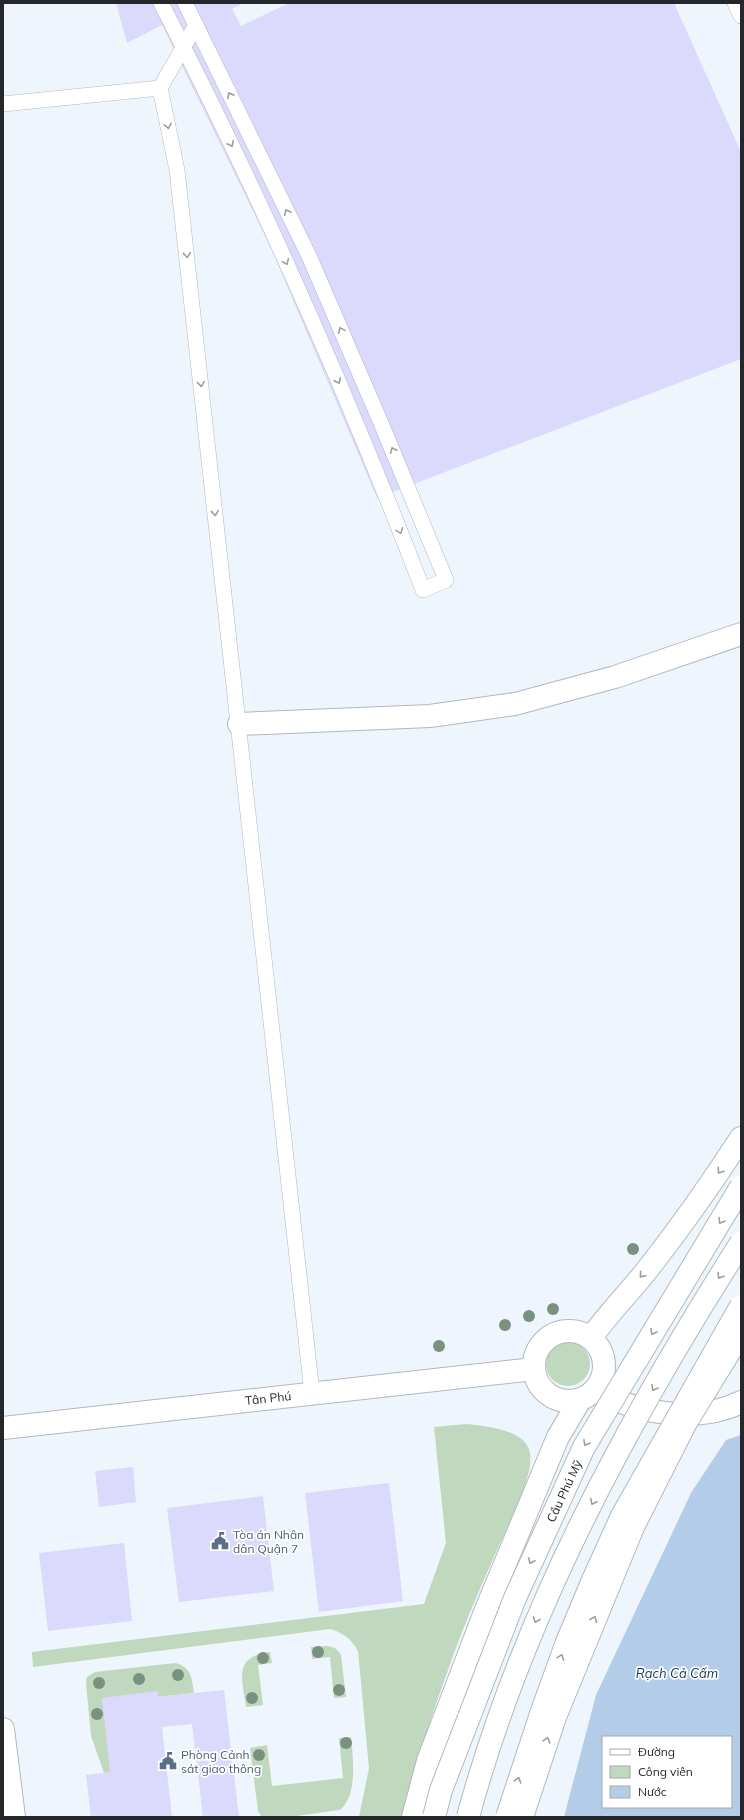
<svg xmlns="http://www.w3.org/2000/svg" width="744" height="1820" font-family="Mulish,sans-serif">
<style>
.green{fill:#c0d8be}
.water{fill:#b3cce7;fill-rule:evenodd}
.building{fill:#dbd9fc}
.lines{fill:none;stroke-linecap:round;stroke-linejoin:round}
.service-casing{stroke:#b1b8be;stroke-width:16}
.minor-casing{stroke:#b1b8be;stroke-width:24}
.tertiary-casing{stroke:#b1b8be;stroke-width:24}
.primary-casing{stroke:#b1b8be;stroke-width:24}
.service{stroke:#fff;stroke-width:15}
.minor{stroke:#fff;stroke-width:22}
.tertiary{stroke:#fff;stroke-width:22}
.primary{stroke:#fff;stroke-width:22}
.primary-bridge-casing{stroke:#b1b8be;stroke-width:24;stroke-linecap:butt}
.trunk-bridge-casing{stroke:#b1b8be;stroke-width:24;stroke-linecap:butt}
.primary-bridge{stroke:#fff;stroke-width:22}
.trunk-bridge{stroke:#fff;stroke-width:22}
.tree{fill:#799280}
.oneway{stroke:#9d9e9f}
.labels{text-anchor:middle;dominant-baseline:central;stroke-width:3.5;stroke-linejoin:round;paint-order:stroke}
.street-label{font-size:12px;fill:#25272a;stroke:#fff}
.service-label{font-size:12px;fill:#4e5e75;stroke:#fff;text-anchor:start}
.water-label{font-size:13px;font-style:italic;fill:#12365a;stroke:#fff}
</style>
<rect width="100%" height="100%" fill="#eef5fc"/>
<g class="green">
<circle cx="568" cy="1364" r="22"/>
<path d="M467,1424c17,2 52,5 61,23 9,18 -10,55 -17,72 -22,49 -44,97 -62,148 -18,49 -33,99 -47,150h-43l10,-49 -11,-117c-7,-12 -14,-18 -28,-22l-297,38 -1,-15 392,-48 22,-61 -12,-116z"/>
<path d="M324,1646c9,0 13,2 17,9l5,42 -12,1 -4,-41 -18,2 -1,-12z"/>
<path d="M270,1652l2,11 -14,2 5,40 -17,2c-4,-28 -13,-51 24,-55z"/>
<path d="M175,1663c17,4 17,16 19,30l-36,4 -1,-6 -47,81 -6,1 -13,-37 -5,-54 1,-5 8,-5z"/>
<path d="M351,1737c2,21 7,58 -11,73 -19,2 -59,10 -76,7 -3,-1 -5,-3 -6,-6l-8,-63 17,-3 5,41 71,-8 -4,-40z"/>
</g>
<path class="water" d="M741,1435v382h-177l32,-122 95,-202 35,-53zM603,1737h128v70h-128z"/>
<g class="building">
<polygon points="116,3 243,3 232,9 241,26 289,3 674,3 741,152 741,359 377,498 271,248 162,25 127,43"/>
<polygon points="133,1467 136,1502 99,1507 95,1471"/>
<polygon points="389,1483 403,1601 319,1612 305,1493"/>
<polygon points="263,1496 274,1591 179,1602 167,1508"/>
<polygon points="124,1543 132,1621 48,1631 39,1553"/>
<polygon points="224,1690 239,1817 203,1817 192,1724 162,1727 172,1817 115,1817 115,1816 91,1817 86,1775 110,1772 102,1698 157,1691 158,1697"/>
</g>
<g class="lines">
<g class="service-casing">
<g id="service">
<path d="M161,3c98,190 185,387 262,587l23,-10 -65,-157 -72,-167 -124,-253"/>
<polyline points="735,3 741,16"/>
<polyline points="196,25 160,88 177,170 312,1393"/>
<polyline points="3,104 160,88"/>
</g>
</g>
<g class="minor-casing">
<g id="minor">
<polyline points="239,724 430,716 515,704 615,677 741,634"/>
<polyline points="3,1729 14,1817"/>
</g>
</g>
<g class="tertiary-casing">
<g id="tertiary">
<polyline points="3,1428 534,1369"/>
<polyline points="413,1817 428,1761 487,1607 558,1437 580,1400"/>
</g>
</g>
<g class="primary-casing">
<g id="primary">
<circle cx="569" cy="1366" r="35"/>
<path d="M591,1338c18,-26 41,-48 60,-73 32,-41 62,-84 90,-127"/>
<path d="M597,1389c7,4 14,9 21,12 37,15 87,19 123,1"/>
</g>
</g>
<use href="#service" class="service"/>
<use href="#minor" class="minor"/>
<use href="#tertiary" class="tertiary"/>
<use href="#primary" class="primary"/>
<g class="primary-bridge-casing">
<g id="primary-bridge">
<polyline points="434,1817 441,1790 515,1598 584,1447 741,1187"/>
<polyline points="522,1817 555,1717 633,1527 685,1424 741,1333"/>
</g>
</g>
<g class="trunk-bridge-casing">
<g id="trunk-bridge">
<path d="M468,1817c55,-203 160,-397 273,-574"/>
<polyline points="507,1817 542,1711 567,1642 593,1580 622,1516 741,1306"/>
</g>
</g>
<use href="#primary-bridge" class="primary-bridge"/>
<use href="#trunk-bridge" class="trunk-bridge"/>
</g>
<g class="tree">
<circle cx="633" cy="1249" r="6"/>
<circle cx="553" cy="1309" r="6"/>
<circle cx="529" cy="1316" r="6"/>
<circle cx="505" cy="1325" r="6"/>
<circle cx="439" cy="1346" r="6"/>
<circle cx="318" cy="1652" r="6"/>
<circle cx="263" cy="1658" r="6"/>
<circle cx="178" cy="1675" r="6"/>
<circle cx="139" cy="1679" r="6"/>
<circle cx="99" cy="1683" r="6"/>
<circle cx="339" cy="1690" r="6"/>
<circle cx="252" cy="1698" r="6"/>
<circle cx="97" cy="1714" r="6"/>
<circle cx="346" cy="1743" r="6"/>
<circle cx="259" cy="1755" r="6"/>
</g>
<defs><path id="oneway-chevron" d="M-2-3.5L2.5 0L-2 3.5" fill="none" stroke-width="1.6" stroke-linecap="round" stroke-linejoin="round"/></defs>
<g class="oneway">
<use href="#oneway-chevron" transform="translate(230 95) rotate(-116)"/>
<use href="#oneway-chevron" transform="translate(168 126) rotate(78)"/>
<use href="#oneway-chevron" transform="translate(231 144) rotate(64)"/>
<use href="#oneway-chevron" transform="translate(287 212) rotate(-116)"/>
<use href="#oneway-chevron" transform="translate(187 255) rotate(84)"/>
<use href="#oneway-chevron" transform="translate(286 262) rotate(66)"/>
<use href="#oneway-chevron" transform="translate(341 330) rotate(-114)"/>
<use href="#oneway-chevron" transform="translate(338 381) rotate(67)"/>
<use href="#oneway-chevron" transform="translate(201 384) rotate(84)"/>
<use href="#oneway-chevron" transform="translate(393 450) rotate(-113)"/>
<use href="#oneway-chevron" transform="translate(215 513) rotate(84)"/>
<use href="#oneway-chevron" transform="translate(400 531) rotate(69)"/>
<use href="#oneway-chevron" transform="translate(720 1171) rotate(124)"/>
<use href="#oneway-chevron" transform="translate(721 1221) rotate(121)"/>
<use href="#oneway-chevron" transform="translate(642 1275) rotate(131)"/>
<use href="#oneway-chevron" transform="translate(720 1276) rotate(122)"/>
<use href="#oneway-chevron" transform="translate(653 1332) rotate(121)"/>
<use href="#oneway-chevron" transform="translate(654 1388) rotate(119)"/>
<use href="#oneway-chevron" transform="translate(586 1443) rotate(120)"/>
<use href="#oneway-chevron" transform="translate(593 1502) rotate(117)"/>
<use href="#oneway-chevron" transform="translate(531 1561) rotate(115)"/>
<use href="#oneway-chevron" transform="translate(594 1619) rotate(-68)"/>
<use href="#oneway-chevron" transform="translate(536 1620) rotate(112)"/>
<use href="#oneway-chevron" transform="translate(561 1657) rotate(-70)"/>
<use href="#oneway-chevron" transform="translate(547 1740) rotate(-72)"/>
<use href="#oneway-chevron" transform="translate(518 1780) rotate(-72)"/>
</g>
<defs>
<g id="civic-bare" transform="scale(1.38)"><path d="M-.6-6.5H3V-4.5H.6V-3L4-1V1h2V6H-6V1h2V-1L-.6-3ZM-1.2 2.5V6h2.4V2.5Z" fill="#5c6f8a" stroke="#fff" stroke-width="2.5" paint-order="stroke"/></g>
</defs>
<g fill-rule="evenodd">
<use href="#civic-bare" x="220" y="1541"/>
<use href="#civic-bare" x="168" y="1761"/>
</g>
<g class="labels">
<g class="street-label">
<text transform="translate(268 1398) rotate(-6)">Tân Phú</text>
<text transform="translate(564 1491) rotate(-65)">Cầu Phú Mỹ</text>
</g>
<g class="service-label">
<text x="233" y="1534">Tòa án Nhân<tspan x="233" dy="14">dân Quận 7</tspan></text>
<text x="181" y="1754">Phòng Cảnh<tspan x="181" dy="14">sát giao thông</tspan></text>
</g>
<g class="water-label">
<text x="677" y="1673">Rạch Cả Cấm</text>
</g>
</g>
<rect width="744" height="1820" fill="none" stroke="#25272a" stroke-width="8"/>
<rect x="602" y="1736" width="130" height="72" fill="#ffffff" stroke="#a8a9aa"/>
<rect x="610" y="1749" width="20" height="6" fill="#ffffff" stroke="#a8a9aa"/>
<text x="638" y="1756" font-size="12" fill="#25272a">Đường</text>
<rect x="610" y="1766" width="20" height="12" fill="#c0d8be" stroke="#a8a9aa"/>
<text x="638" y="1776" font-size="12" fill="#25272a">Công viên</text>
<rect x="610" y="1786" width="20" height="12" fill="#b3cce7" stroke="#a8a9aa"/>
<text x="638" y="1796" font-size="12" fill="#25272a">Nước</text>
</svg>
